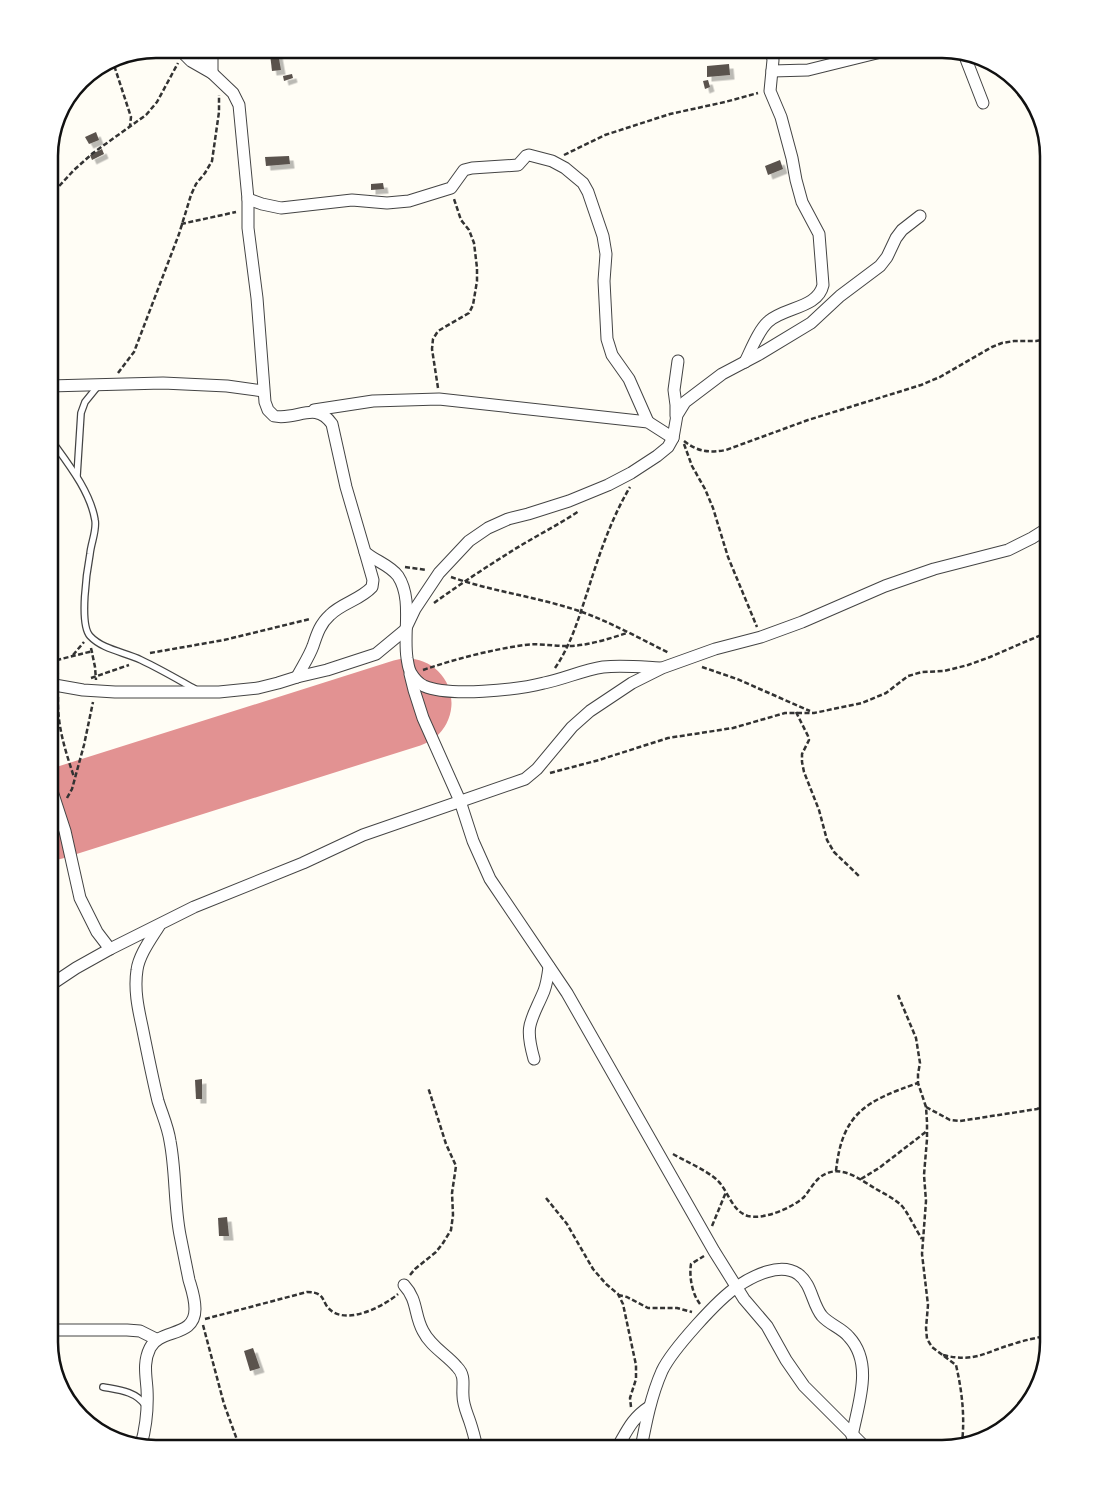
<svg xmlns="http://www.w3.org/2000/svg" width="1097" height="1497" font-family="'Playfair Display',serif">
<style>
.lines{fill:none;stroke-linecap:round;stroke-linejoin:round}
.runway{stroke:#e29292;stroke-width:89}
.building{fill:#5a524d;filter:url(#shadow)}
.lane-casing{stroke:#444;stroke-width:8}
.street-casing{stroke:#444;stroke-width:13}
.path{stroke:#333;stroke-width:2.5;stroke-dasharray:5 2.5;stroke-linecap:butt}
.lane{stroke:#fff;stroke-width:5.5}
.street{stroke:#fff;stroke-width:11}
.rim{fill:none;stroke:#111;stroke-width:2.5}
</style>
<defs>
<filter id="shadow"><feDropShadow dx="4.5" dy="4.5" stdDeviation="0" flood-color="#0004"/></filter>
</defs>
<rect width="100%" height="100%" fill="#fffdf5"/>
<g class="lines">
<polyline class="runway" points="49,816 407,703"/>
</g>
<g class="building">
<polygon points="278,53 281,70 272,71 270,54"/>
<polygon points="729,64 730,75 707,77 707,66"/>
<polygon points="292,74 293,78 284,81 283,76"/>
<polygon points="708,80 710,87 705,89 703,81"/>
<polygon points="96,132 99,140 89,144 85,137"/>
<polygon points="102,149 104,154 92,160 90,155"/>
<polygon points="289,156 290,164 266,166 265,157"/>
<polygon points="780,160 783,169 768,175 765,166"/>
<polygon points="383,183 384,189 371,190 371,184"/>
<polygon points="202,1079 202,1099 196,1099 195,1080"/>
<polygon points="227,1217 229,1236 219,1236 218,1218"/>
<polygon points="253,1348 260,1368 250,1371 244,1351"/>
</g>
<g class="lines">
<g class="lane-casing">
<g id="lane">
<path d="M49,437c17,24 41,53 46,83 2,10 -4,23 -5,34 -3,16 -11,70 0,82 13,14 35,16 51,24 19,9 36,19 54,29"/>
<polyline points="77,476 81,413 85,402 98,386"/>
<path d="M103,1387c16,3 32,4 42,18"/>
</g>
</g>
<g class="street-casing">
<g id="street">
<polyline points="179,49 191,61 212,73 212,49"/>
<path d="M199,49l13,24 21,20 6,12 9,94v29l9,70 8,104 3,8 6,6c23,5 41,-16 58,8l14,63 19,65c10,9 25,13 33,24 15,23 5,56 9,82 1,5 1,10 4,15 3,5 7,10 13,13 25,11 93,4 120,-3 20,-4 39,-13 59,-16 19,-2 38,0 57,1"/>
<polyline points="964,54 983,103"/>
<polyline points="772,71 808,70 893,49"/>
<polyline points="248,199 262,204 281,208 352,200 387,203 409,201 451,188 464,170 472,168 518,165 526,156 529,155 552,161 565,168 583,183 588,192 603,236 606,254 604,281 607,339 612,355 629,379 648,422"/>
<path d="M745,362c6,-12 14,-33 24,-41 16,-14 49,-13 54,-36l-4,-51 -17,-32 -6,-22 -4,-22 -11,-41 -11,-26 3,-31 -2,-11"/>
<polyline points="49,386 163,383 227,386 263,391"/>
<polyline points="314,410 373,401 439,399 648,422 673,438"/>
<polyline points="676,416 676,405 674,390 678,361"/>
<polyline points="410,674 414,690 423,718 460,801 473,841 490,879 567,993 714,1251 744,1299 767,1326 786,1360 804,1386 866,1448"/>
<path d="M297,677c5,-10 12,-20 16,-31 4,-12 7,-22 17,-31 12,-12 30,-15 42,-28l1,-7 -8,-28"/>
<polyline points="49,684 83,690 115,692 219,692 258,688 278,683 297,677 327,670 376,654 405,630 415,609 439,573 469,541 488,528 508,519 528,514 569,501 608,485 631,473 657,456 668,447 673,438 677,415 685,402 722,374 758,355 811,323 840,296 880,266 887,257 896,238 902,230 920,216"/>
<polyline points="49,782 65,831 80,898 97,932 110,949"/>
<polyline points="49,986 76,968 110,949 194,907 303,863 363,835 525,779 537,769 572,727 590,711 632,683 662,668 715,649 761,637 802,622 885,586 934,569 1008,550 1032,538 1048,528"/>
<path d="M534,1059c-10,-35 -3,-37 10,-68 3,-8 4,-16 5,-24"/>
<path d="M404,1285c14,15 10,30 19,46 8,16 23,23 34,36 9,9 5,18 6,29 0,9 4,17 7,26 3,9 5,17 7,26"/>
<polyline points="49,1330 127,1330 140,1331 156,1339"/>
<path d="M141,1445c5,-18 7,-37 6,-56 -1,-14 -4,-27 3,-41 10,-20 45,-10 45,-39 0,-11 -3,-19 -6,-29 -3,-15 -6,-30 -9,-45 -6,-31 -4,-63 -10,-94 -2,-14 -8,-27 -12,-40 -6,-25 -11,-50 -16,-75 -4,-18 -8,-37 -5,-56 2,-15 14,-31 22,-44"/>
<path d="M617,1448c10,-17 15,-30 32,-41"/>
<path d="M641,1448c5,-26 10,-52 21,-77 10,-21 56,-72 76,-85 15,-10 42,-24 60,-12 14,10 14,30 24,42 8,9 20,12 27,21 25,27 9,67 3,99"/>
</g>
</g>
<g class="path">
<polyline points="112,59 131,117 130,126"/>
<polyline points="564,155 605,135 670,114 725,102 758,93"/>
<polyline points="49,197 74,170 93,153 146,115 157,102 178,63"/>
<polyline points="181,224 236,212"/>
<polyline points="118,373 134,352 179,234 191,195 196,184 205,173 212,161 219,112 219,95"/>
<polyline points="438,388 432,349 433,339 438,331 469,313 473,305 477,281 477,268 474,243 469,230 461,220 454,199"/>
<path d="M684,441c14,11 25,12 42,9l82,-30 113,-35 19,-8 52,-30 10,-4 12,-2h22l12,-2"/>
<polyline points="684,444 692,466 705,489 713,508 728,557 757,627"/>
<polyline points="405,567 427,570"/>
<path d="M451,577c43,15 88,20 131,35 30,11 59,27 87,41"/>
<path d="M434,603c26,-19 54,-37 81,-54 21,-13 43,-24 64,-38"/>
<polyline points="91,648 95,667 96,680"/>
<polyline points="49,649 58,674"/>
<polyline points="150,653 224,640 310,619"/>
<polyline points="73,655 84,642"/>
<polyline points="49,662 93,651"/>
<polyline points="702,667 737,679 810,711"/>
<path d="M555,668c16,-23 24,-51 33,-78 11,-35 23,-71 42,-103"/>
<path d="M423,670c32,-11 67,-20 101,-25 15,-2 28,1 43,1 20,0 41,-7 60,-13"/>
<polyline points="91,678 129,665"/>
<path d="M58,697c-1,28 7,53 16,80"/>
<polyline points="796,712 808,736 809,740 802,754 802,762 804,772 819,810 827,840 834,852 860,877"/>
<polyline points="550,773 599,760 668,738 733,728 785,713 814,713 862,703 886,693 908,676 922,672 944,671 968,665 990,657 1048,632"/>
<polyline points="67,798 72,789 84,745 93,702"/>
<polyline points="49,847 55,841"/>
<path d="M898,995l18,43 4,25 -2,11v9l8,24 1,15v17l-3,36 2,26 -4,53 6,51 -2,23 1,11 5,8 24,18c6,26 9,51 6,78"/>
<polyline points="926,1107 950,1120 960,1121 1037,1109 1046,1105 1048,1103"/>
<path d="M673,1154c14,8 31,15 43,25 12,10 15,32 32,37 16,4 44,-8 56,-19 5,-6 9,-13 14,-18 20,-18 41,0 58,10 9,5 19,10 26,17 6,7 14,24 20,33"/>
<path d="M836,1171c6,-58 30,-70 82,-88"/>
<polyline points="861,1179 879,1168 927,1131"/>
<polyline points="546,1198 567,1224 593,1269 606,1284 618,1294 623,1304 636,1365 636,1379 630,1398 631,1407"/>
<polyline points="712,1226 726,1192"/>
<polyline points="410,1275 415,1269 436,1252 443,1243 451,1230 453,1215 452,1193 456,1166 446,1144 428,1087"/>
<polyline points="618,1295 627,1297 648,1308 677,1308 692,1312"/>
<path d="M700,1304c-8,-10 -11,-28 -9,-40l13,-8"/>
<path d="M205,1319l102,-27c21,0 13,12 26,20 18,11 51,-6 65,-18"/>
<polyline points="203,1325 224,1404 240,1448"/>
<path d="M943,1355c32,8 42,-3 70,-11 12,-4 24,-6 35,-9"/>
</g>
<use href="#lane" class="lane"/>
<use href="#street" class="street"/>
</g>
<path d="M0 0H1097V1497H0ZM156 58H942A98 98 0 0 1 1040 156V1342A98 98 0 0 1 942 1440H156A98 98 0 0 1 58 1342V156A98 98 0 0 1 156 58Z" fill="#fff" fill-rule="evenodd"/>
<path class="rim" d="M156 58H942A98 98 0 0 1 1040 156V1342A98 98 0 0 1 942 1440H156A98 98 0 0 1 58 1342V156A98 98 0 0 1 156 58Z"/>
</svg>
